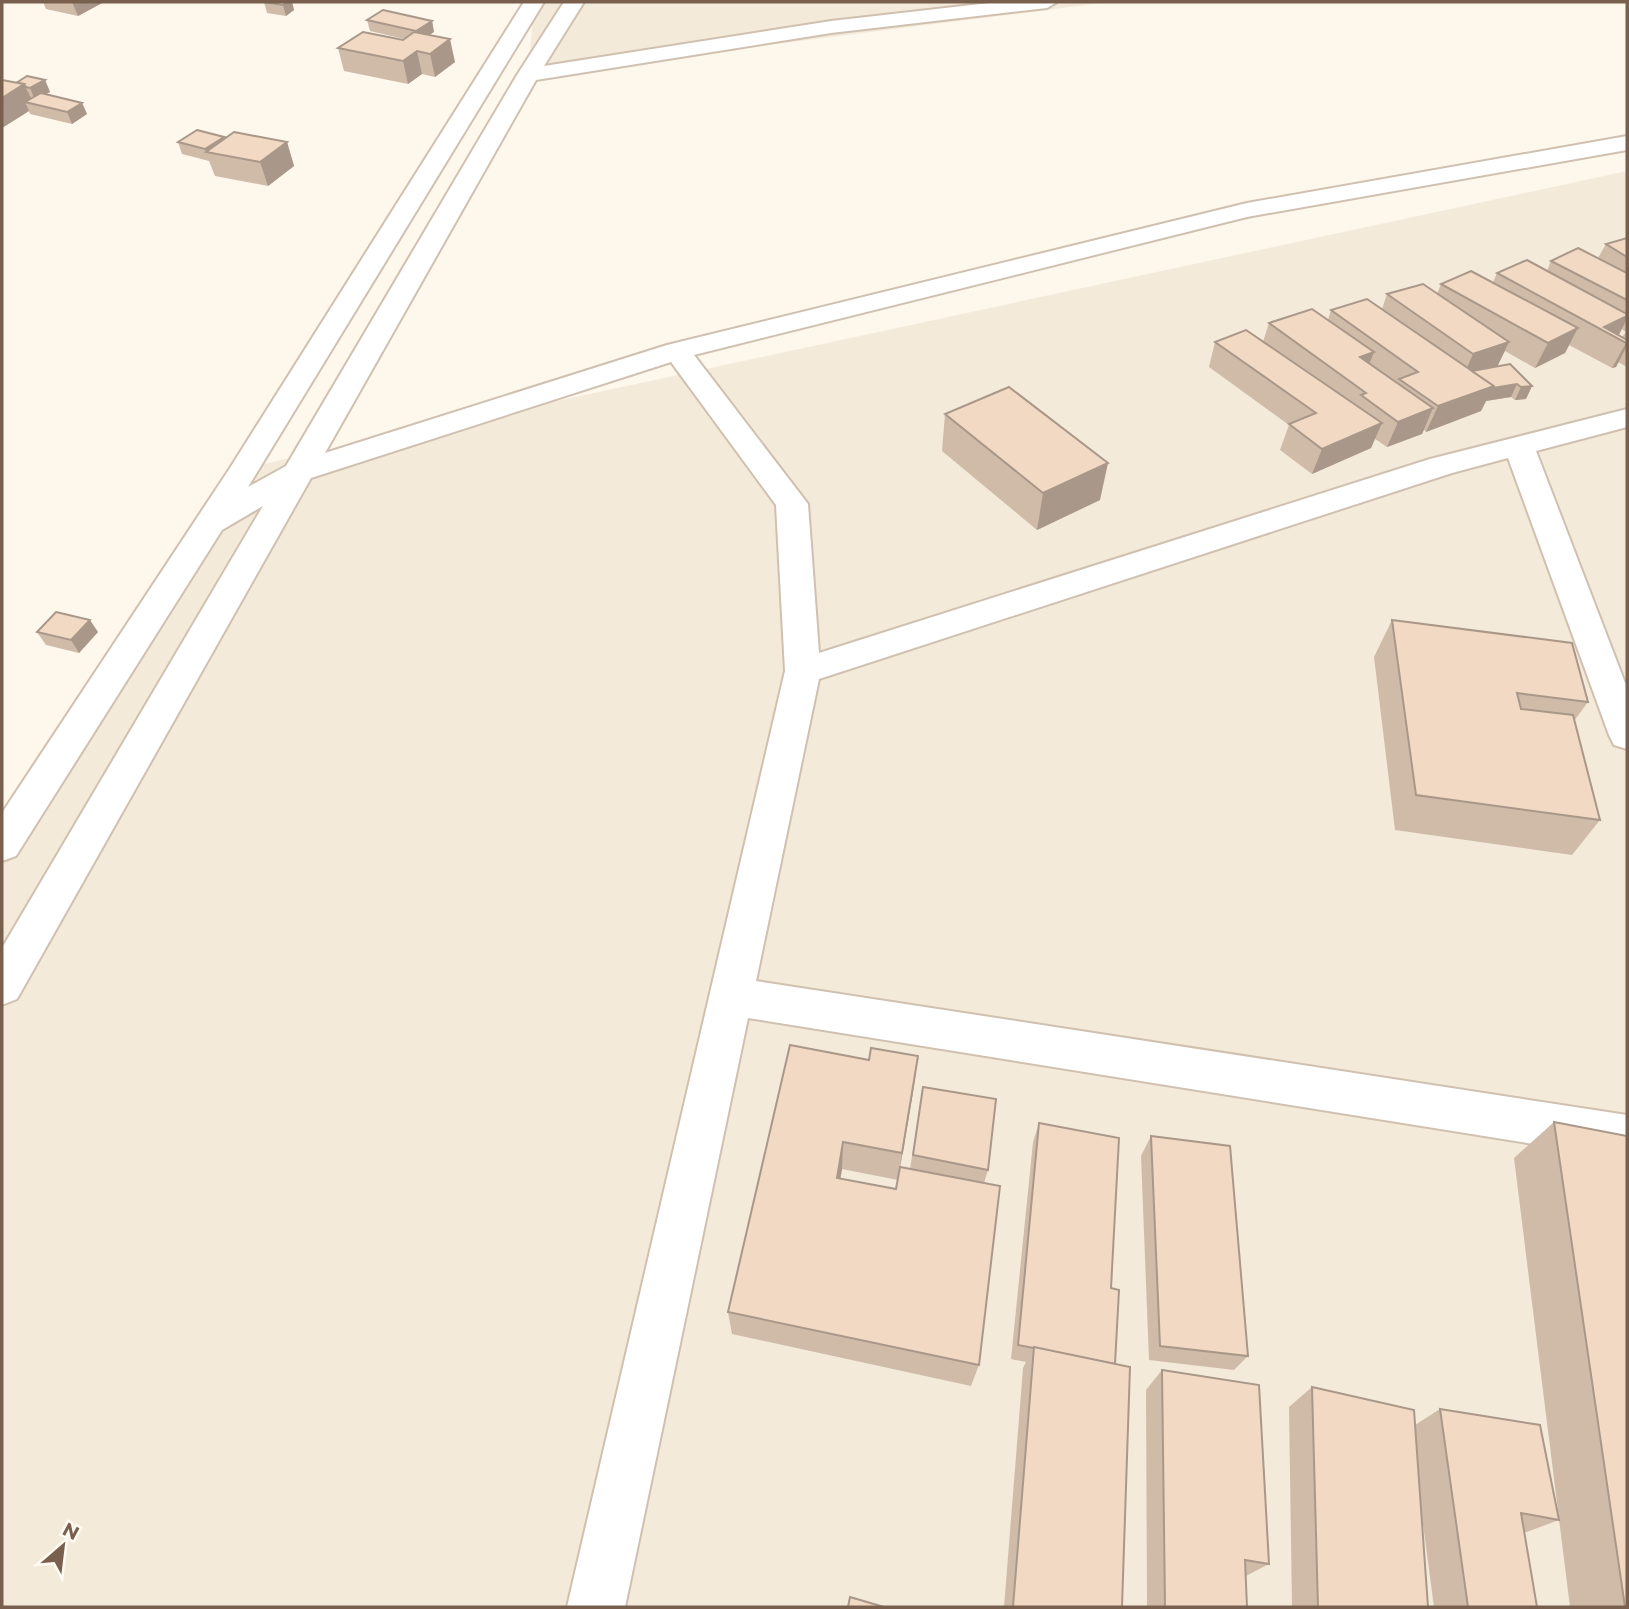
<svg xmlns="http://www.w3.org/2000/svg" width="1629" height="1609" font-family="Montserrat,sans-serif">
<style>
.residential{fill:#f4eada}
.lines{fill:none;stroke-linecap:round;stroke-linejoin:round}
.minor-casing{stroke:#d0c0b0;stroke-width:4}
.minor{fill:#fff;fill-rule:evenodd}
.wall{fill:#d0bba9;fill-rule:evenodd}
.shaded-wall{fill:#a99889}
.building{fill:#f2d9c4;stroke:#a99889;stroke-width:2}
</style>
<rect width="100%" height="100%" fill="#fdf7ec"/>
<g class="residential">
<polygon points="534,2 1110,2 528,75"/>
<polygon points="1627,171 1627,1607 2,1607 2,866 245,468"/>
</g>
<g class="lines">
<g class="minor-casing">
<polygon id="minor" points="524,2 544,2 248,487 286,466 517,75 564,2 584,2 544,66 831,21 998,2 1057,2 1047,8 831,33 536,80 325,453 667,345 1247,203 1627,136 1627,150 1247,217 694,355 808,504 819,653 1430,459 1627,409 1627,427 1536,451 1627,688 1627,749 1614,745 1609,735 1508,458 1452,473 819,679 756,981 1627,1115 1627,1159 748,1018 625,1607 567,1607 785,671 776,505 671,362 311,478 17,999 2,1005 2,948 263,506 222,530 16,856 2,861 2,813 230,468"/>
</g>
<use href="#minor" class="minor"/>
</g>
<g class="wall">
<polygon points="43,2 104,2 78,16 46,9"/>
<polygon points="264,2 292,2 294,10 286,16 267,13"/>
<polygon points="367,20 432,21 434,32 429,35 455,62 435,77 422,74 408,84 344,71 338,48 404,39 370,31"/>
<polygon points="2,80 16,83 45,80 50,92 46,94 82,103 87,114 72,124 30,114 29,111 2,128"/>
<polygon points="224,137 224,138 287,142 294,166 268,186 215,176 209,161 182,154 178,142"/>
<path d="M1627,238v129l-9,-5 -2,5 -4,1 -43,-23 -4,8 -30,15 -30,-17 -8,16 35,19 -6,13 -11,1 -4,-3 -25,4 -5,10 -55,21 -2,-2 -2,4 -35,13 -12,-8 -4,9 -59,26 -32,-24 9,-25 -80,-58 6,-25h48l6,-19 59,-3 3,-10 51,-1 5,-15h50l4,-10 52,-2 4,-9 50,-2 4,-10 47,-3 8,-14zM1622,329l4,3 -4,5 -3,-2z"/>
<polygon points="945,414 1100,500 1037,530 942,451"/>
<polygon points="1392,620 1588,702 1574,721 1600,820 1572,855 1395,830 1374,657"/>
<polygon points="37,632 98,632 79,653 46,645"/>
<path d="M790,1045l124,41 -14,81 10,2 13,-82 65,83 -4,13 -5,182 -8,21 -239,-52 -4,-22zM842,1169l56,11 -2,9 -56,-10z"/>
<polygon points="1554,1122 1627,1607 1570,1607 1514,1158"/>
<polygon points="1039,1123 1115,1364 1122,1607 1004,1607 1023,1368 1026,1362 1011,1359 1033,1142"/>
<polygon points="1151,1136 1248,1356 1234,1370 1149,1360 1141,1156"/>
<polygon points="1162,1370 1269,1564 1246,1576 1247,1607 1147,1607 1146,1390"/>
<polygon points="1312,1387 1415,1425 1440,1409 1559,1520 1524,1533 1537,1607 1434,1607 1421,1509 1428,1607 1292,1607 1289,1407"/>
</g>
<g class="shaded-wall">
<polygon points="72,2 104,2 78,16"/>
<polygon points="287,2 292,2 294,10 286,16 283,5"/>
<polygon points="432,21 434,32 418,42 416,31"/>
<polygon points="450,39 455,62 435,77 430,54"/>
<polygon points="417,51 422,74 408,84 403,61"/>
<polygon points="45,80 50,92 35,100 30,88"/>
<polygon points="24,84 34,104 25,102 29,111 2,128 2,98"/>
<polygon points="82,103 87,114 72,124 67,112"/>
<polygon points="224,137 228,149 206,152 209,161 205,149"/>
<polygon points="287,142 294,166 268,186 260,162"/>
<polygon points="1627,316 1627,319 1617,338 1604,327"/>
<polygon points="1578,328 1565,353 1535,368 1548,343"/>
<polygon points="1509,342 1497,367 1462,379 1473,354"/>
<polygon points="1627,342 1627,346 1616,367 1612,368 1626,343"/>
<polygon points="1374,352 1364,377 1360,357"/>
<polygon points="1517,384 1511,397 1486,401 1481,411 1426,432 1438,406 1494,386"/>
<polygon points="1532,386 1526,399 1515,400 1521,387"/>
<polygon points="1433,408 1422,434 1387,447 1398,422"/>
<polygon points="1382,423 1371,448 1312,474 1322,449"/>
<polygon points="1108,463 1100,500 1037,530 1043,493"/>
<polygon points="90,620 98,632 79,653 71,640"/>
<polygon points="918,1056 914,1086 898,1180 902,1153"/>
<polygon points="843,1142 842,1169 836,1205 837,1178"/>
</g>
<g class="building">
<polygon points="264,2 287,2 283,5"/>
<polygon points="383,10 432,21 416,31 367,20"/>
<polygon points="363,32 403,40 414,32 450,39 430,54 417,51 403,61 338,48"/>
<polygon points="27,76 45,80 30,88 26,87 24,84 16,83"/>
<polygon points="2,80 24,84 2,98"/>
<polygon points="41,93 82,103 67,112 25,102"/>
<polygon points="197,130 224,137 205,149 178,142"/>
<polygon points="234,132 287,142 260,162 206,152"/>
<polygon points="1627,238 1627,257 1606,244"/>
<polygon points="1578,248 1627,273 1627,300 1551,261"/>
<polygon points="1527,260 1627,314 1627,316 1604,327 1627,340 1627,342 1626,343 1497,273"/>
<polygon points="1471,271 1578,328 1548,343 1441,284"/>
<polygon points="1423,284 1509,342 1473,354 1387,294"/>
<polygon points="1367,299 1494,386 1438,406 1399,379 1418,372 1331,310"/>
<polygon points="1312,309 1374,352 1360,357 1433,408 1398,422 1361,395 1366,393 1269,323"/>
<polygon points="1246,330 1382,423 1322,449 1289,424 1316,413 1215,342"/>
<polygon points="1510,364 1532,386 1521,387 1517,384 1493,388 1494,386 1472,371"/>
<polygon points="1009,387 1108,463 1043,493 945,414"/>
<polygon points="56,612 90,620 71,640 37,632"/>
<polygon points="1392,620 1572,643 1588,702 1517,693 1521,709 1573,715 1600,820 1416,795"/>
<polygon points="790,1045 869,1060 871,1048 918,1056 902,1153 843,1142 837,1178 896,1189 900,1167 1000,1186 979,1365 728,1312"/>
<polygon points="923,1087 996,1099 988,1170 913,1155"/>
<polygon points="1554,1122 1627,1136 1627,1607 1625,1607"/>
<polygon points="1039,1123 1119,1138 1111,1288 1119,1290 1115,1364 1018,1345"/>
<polygon points="1151,1136 1230,1146 1248,1356 1160,1346"/>
<polygon points="1034,1347 1130,1367 1122,1607 1013,1607"/>
<polygon points="1162,1370 1259,1385 1269,1564 1245,1560 1247,1607 1165,1607"/>
<polygon points="1312,1387 1414,1410 1428,1607 1318,1607"/>
<polygon points="1440,1409 1540,1425 1559,1520 1521,1513 1537,1607 1468,1607"/>
<polygon points="850,1597 884,1607 848,1607"/>
</g>
<rect width="1629" height="1609" fill="none" stroke="#79604e" stroke-width="7"/>
<g transform="translate(63 1546) rotate(28)" stroke="#fffbf3" stroke-width="5" paint-order="stroke">
<path d="M0-5L12 26L0 18L-12 26Z" fill="#79604e"/>
<text y="-10" font-size="19" font-weight="bold" text-anchor="middle" fill="#79604e">N</text>
</g>
</svg>
